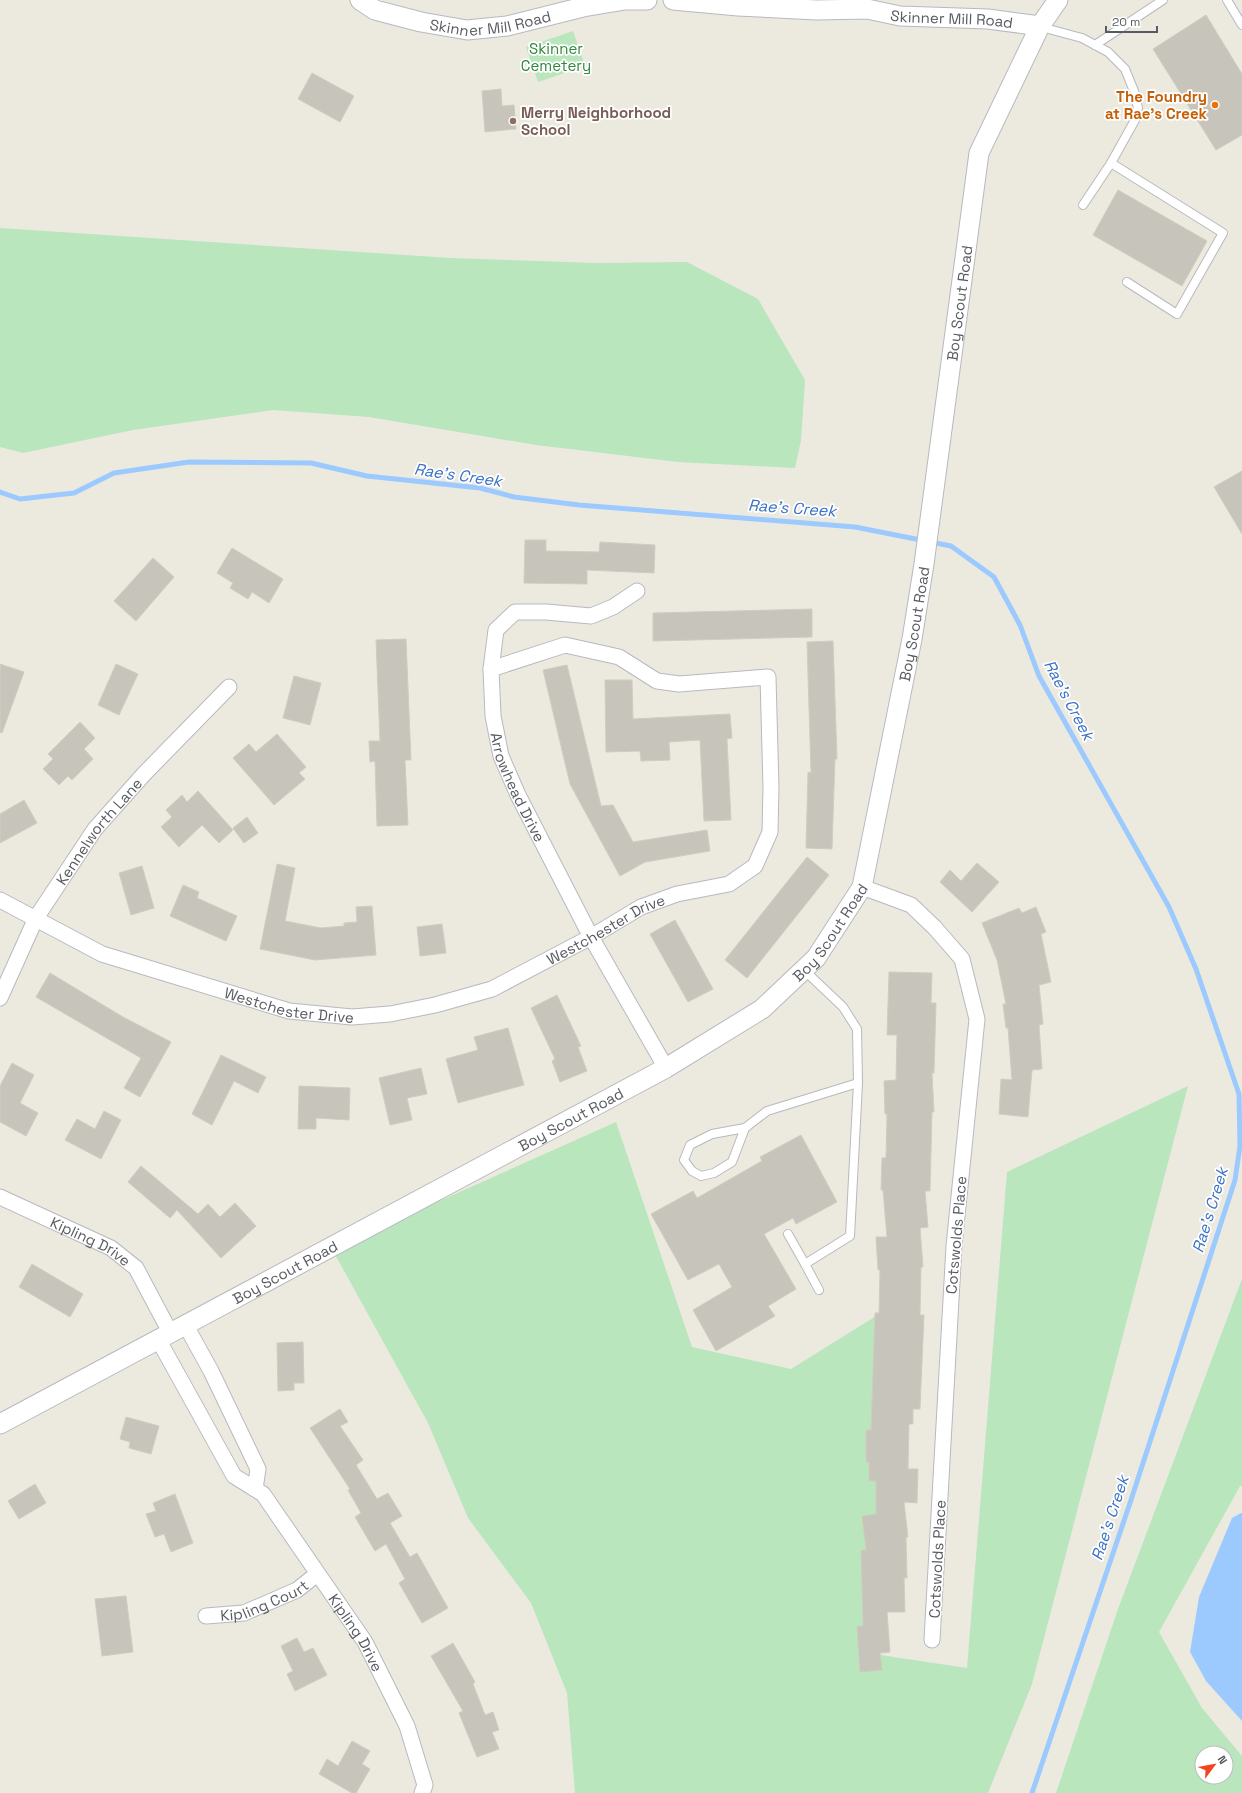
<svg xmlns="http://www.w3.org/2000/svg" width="1242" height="1793" font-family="'Space Grotesk',sans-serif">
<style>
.green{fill:#b9e6bd;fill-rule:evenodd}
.water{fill:#9ccaff}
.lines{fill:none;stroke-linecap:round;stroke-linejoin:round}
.stream{stroke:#9ccaff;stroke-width:5}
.building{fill:#c7c4bc;stroke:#d1cdbd}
.service-casing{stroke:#b7b9bf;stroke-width:10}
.minor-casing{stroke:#b7b9bf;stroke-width:17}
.tertiary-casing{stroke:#b7b9bf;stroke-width:21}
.service{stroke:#fff;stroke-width:8}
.minor{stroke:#fff;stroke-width:15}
.tertiary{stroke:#fff;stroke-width:19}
.food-dot{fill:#e8710a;stroke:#fff;stroke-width:1.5}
.education-dot{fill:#8d6e63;stroke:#fff;stroke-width:1.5}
.labels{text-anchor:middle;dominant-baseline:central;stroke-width:3.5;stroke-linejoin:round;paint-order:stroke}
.street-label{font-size:15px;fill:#585b61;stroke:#fff}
.park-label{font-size:15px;fill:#31873d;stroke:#fff}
.food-label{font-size:15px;font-weight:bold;fill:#c56008;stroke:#fff;text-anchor:end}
.education-label{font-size:15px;font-weight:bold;fill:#785e54;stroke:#fff;text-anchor:start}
.water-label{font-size:16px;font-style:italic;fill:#3a71c7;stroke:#fff}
</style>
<rect width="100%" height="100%" fill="#eceadf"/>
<g class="green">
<polygon points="573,31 585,66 538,82 526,47"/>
<polygon points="0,228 451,258 597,263 687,262 758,299 805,380 801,440 795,468 678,462 536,445 369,417 273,410 133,430 23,453 0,447"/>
<polygon points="1188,1086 1032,1684 988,1793 575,1793 567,1693 531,1603 468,1518 428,1423 332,1249 616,1122 692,1347 791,1369 884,1311 874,1654 967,1668 1007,1172"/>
<path d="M1242,1279v207h-2l-81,146 43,76 40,48v37h-186l62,-184zM1202,1753h24v24h-24z"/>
</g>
<polygon class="water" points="1241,1513 1242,1513 1242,1721 1206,1681 1190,1652 1199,1597 1232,1518"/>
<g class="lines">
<polyline class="stream" points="0,492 20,499 74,493 114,473 189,462 311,463 367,476 480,488 514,497 579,505 855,527 951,546 994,577 1020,625 1039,676 1169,907 1196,969 1239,1094 1240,1146 1235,1180 1131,1500 1032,1793"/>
</g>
<g class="building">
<polygon points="1206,15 1242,74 1242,135 1216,150 1153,49"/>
<polygon points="312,73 354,96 340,122 298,99"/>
<polygon points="501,89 502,106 514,105 516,129 485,132 482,91"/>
<polygon points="1118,190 1207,241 1182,286 1093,235"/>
<polygon points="1242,471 1242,534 1214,487"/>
<polygon points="525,540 546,540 546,551 599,552 600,542 655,545 654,573 587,570 587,584 524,583"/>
<polygon points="232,548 283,579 269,603 252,592 248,599 230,588 233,583 217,573"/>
<polygon points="153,558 174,577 136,621 114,601"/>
<polygon points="812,609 812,637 653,641 653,613"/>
<polygon points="406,639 411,760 405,760 408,825 377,826 375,761 370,762 369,741 380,741 376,640"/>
<polygon points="833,641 837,759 835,759 832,849 806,848 808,772 811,773 807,642"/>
<polygon points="0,664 24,672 2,733 0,732"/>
<polygon points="116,664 138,674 119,715 98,705"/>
<polygon points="567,665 601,806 613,805 633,842 707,830 710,851 645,862 620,876 570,784 543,670"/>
<polygon points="294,676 321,683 310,725 283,718"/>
<polygon points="605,680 632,680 633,719 730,714 732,738 727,739 731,820 704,821 700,740 669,742 670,760 641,761 640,751 606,752"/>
<polygon points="80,722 95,738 84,749 93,759 72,780 68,776 59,785 43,769 53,759 48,754"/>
<polygon points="277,734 306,767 299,773 305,779 274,805 233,758 249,744 256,752"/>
<polygon points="198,791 233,830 219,843 202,825 179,847 161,827 172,817 166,810 182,795 187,802"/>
<polygon points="24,800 37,823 0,843 0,814"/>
<polygon points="247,817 258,833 244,843 233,828"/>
<polygon points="807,857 829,875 747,978 725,960"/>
<polygon points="977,863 999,882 972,912 940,882 950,870 961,881"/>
<polygon points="277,864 295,868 285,921 321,928 344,926 344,923 357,922 356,907 372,906 376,955 315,960 260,949"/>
<polygon points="142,866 154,908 131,915 119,873"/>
<polygon points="183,885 199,892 197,898 237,916 226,941 170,916"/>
<polygon points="1036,907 1046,932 1041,934 1051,982 1039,985 1043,1024 1039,1025 1042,1069 1032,1070 1028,1117 999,1114 1001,1079 1012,1080 1008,1028 1006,1028 1003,1004 1006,1004 997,960 982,923 1019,908 1022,913"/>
<polygon points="675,920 713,989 688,1002 650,934"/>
<polygon points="442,924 446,953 420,956 417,927"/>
<polygon points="889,972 932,973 931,1003 936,1003 934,1073 932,1073 934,1112 932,1112 930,1191 925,1191 928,1227 920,1228 923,1267 921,1267 920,1315 924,1315 920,1409 913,1409 913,1424 909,1424 908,1469 918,1469 917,1503 904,1502 908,1537 906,1537 907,1578 904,1578 905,1612 887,1612 890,1652 880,1653 882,1670 860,1672 857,1626 863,1626 861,1550 866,1550 862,1516 876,1514 876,1481 869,1481 869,1462 866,1462 866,1430 871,1430 875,1313 879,1313 880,1270 878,1270 876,1237 887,1237 883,1190 881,1190 882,1158 886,1158 887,1114 885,1114 884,1081 896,1080 897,1035 887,1035"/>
<polygon points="50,973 123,1017 171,1042 140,1097 124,1088 141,1058 36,997"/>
<polygon points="557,995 581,1046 578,1047 587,1071 560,1082 552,1061 555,1059 531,1008"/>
<polygon points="508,1028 524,1085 458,1103 446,1059 478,1050 474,1037"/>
<polygon points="221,1055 266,1077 258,1093 234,1081 212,1125 192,1114"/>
<polygon points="12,1063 34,1075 20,1103 38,1113 26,1136 0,1122 0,1086"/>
<polygon points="421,1068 427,1094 407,1098 412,1120 390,1125 379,1078"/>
<polygon points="299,1086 350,1088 349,1120 316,1118 316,1129 298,1129"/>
<polygon points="104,1111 121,1120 101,1159 65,1140 77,1119 95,1129"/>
<polygon points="801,1135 837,1202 796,1224 793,1218 764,1234 796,1289 768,1306 775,1316 716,1351 693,1310 732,1287 719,1264 688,1280 651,1214 693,1191 697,1198 762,1161 760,1157"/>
<polygon points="141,1166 198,1214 208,1204 220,1217 235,1203 256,1226 221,1258 177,1210 170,1218 128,1182"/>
<polygon points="32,1264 83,1294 70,1317 19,1287"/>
<polygon points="303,1342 304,1383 294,1383 294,1390 278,1391 277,1343"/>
<polygon points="340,1409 348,1422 340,1426 363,1460 356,1465 377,1499 388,1493 402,1516 390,1523 410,1557 417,1553 448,1608 422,1623 399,1583 405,1579 386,1544 375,1551 355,1517 361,1513 348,1490 350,1489 310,1428"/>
<polygon points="126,1417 159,1426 151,1454 129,1448 130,1442 120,1439"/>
<polygon points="35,1484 46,1503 19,1519 8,1501"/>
<polygon points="175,1494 193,1543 171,1552 164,1534 155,1537 146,1514 156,1511 153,1503"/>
<polygon points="126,1596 133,1652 102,1656 95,1599"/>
<polygon points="297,1638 304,1652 313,1648 327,1675 295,1691 287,1674 293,1671 281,1646"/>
<polygon points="453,1643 475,1682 473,1684 485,1715 493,1712 499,1730 492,1732 499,1749 477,1757 459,1713 463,1711 431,1656"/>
<polygon points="352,1741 370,1751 362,1764 370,1769 356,1793 352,1793 319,1774 327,1759 338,1766"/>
</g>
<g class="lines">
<g class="service-casing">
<g id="service">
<polyline points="1227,0 1242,25"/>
<polyline points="1041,27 1082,38 1108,52 1125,69 1134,91 1138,108 1135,120 1111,163 1083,205"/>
<polyline points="1095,45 1163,0"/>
<polyline points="1111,163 1223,233 1177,314 1127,282"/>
<polyline points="745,1128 712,1134 690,1145 684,1160 692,1171 701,1176 714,1173 732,1162 745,1128 767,1111 858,1083 857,1029 843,1007 804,970"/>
<polyline points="788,1234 805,1264 850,1236 858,1083"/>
<polyline points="805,1264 819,1290"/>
</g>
</g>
<g class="minor-casing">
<g id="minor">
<path id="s1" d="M637,591l-24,16 -22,9 -45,-4h-31l-19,18 -5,39 2,47 8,40 17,39 73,142 75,131"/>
<polyline points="862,887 911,905 935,928 962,959 977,1019 954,1246 932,1640"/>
<path id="s2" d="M0,900l102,54 187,57 63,6 38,-3 45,-9 57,-16 99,-52 50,-30 36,-13 52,-10 26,-18 15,-34 1,-44 -3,-111 -89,7 -22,-3 -38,-24 -54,-12 -74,24"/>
<path id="s3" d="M0,998l36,-80 59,-89 49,-55 85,-87"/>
<path id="s4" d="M0,1197l111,51 25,20 34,64"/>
<polyline points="185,1324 211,1371 258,1469 255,1489"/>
<path id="s5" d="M158,1339l76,137 29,18 102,148 42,84 18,59 -3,8"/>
<path id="s6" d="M206,1616l38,-3 53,-23 20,-16"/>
</g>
</g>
<g class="tertiary-casing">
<g id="tertiary">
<path id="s7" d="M360,0l15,10 46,12 46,8 40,-4 76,-19 42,-7h22"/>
<path id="s8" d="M673,0l65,6 79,4 50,-1 33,7 88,3 52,7"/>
<path id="s9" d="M0,1424l666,-356 96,-59 54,-51 46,-71 50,-248 12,-75 55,-411 61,-127 18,-26"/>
</g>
</g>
<use href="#service" class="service"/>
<use href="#minor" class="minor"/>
<use href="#tertiary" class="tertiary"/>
</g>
<circle class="food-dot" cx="1215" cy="105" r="4"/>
<circle class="education-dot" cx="513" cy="121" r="4"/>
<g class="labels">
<g class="street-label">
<text stroke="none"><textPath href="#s7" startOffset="136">Skinner Mill Road</textPath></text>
<text stroke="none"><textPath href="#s8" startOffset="280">Skinner Mill Road</textPath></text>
<text stroke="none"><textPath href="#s9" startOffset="1619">Boy Scout Road</textPath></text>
<text stroke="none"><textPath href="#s9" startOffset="1295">Boy Scout Road</textPath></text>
<text stroke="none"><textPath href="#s1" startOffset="317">Arrowhead Drive</textPath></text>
<text stroke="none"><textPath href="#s3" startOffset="195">Kennelworth Lane</textPath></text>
<text stroke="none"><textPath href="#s2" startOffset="646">Westchester Drive</textPath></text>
<text stroke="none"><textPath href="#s9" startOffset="971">Boy Scout Road</textPath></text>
<text stroke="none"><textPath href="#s2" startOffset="310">Westchester Drive</textPath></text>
<text stroke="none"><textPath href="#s9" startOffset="647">Boy Scout Road</textPath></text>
<text transform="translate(956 1235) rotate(-85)">Cotswolds Place</text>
<text stroke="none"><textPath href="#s4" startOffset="101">Kipling Drive</textPath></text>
<text stroke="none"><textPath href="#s9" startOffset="323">Boy Scout Road</textPath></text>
<text transform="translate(937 1559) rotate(-87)">Cotswolds Place</text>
<text stroke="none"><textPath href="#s6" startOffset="61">Kipling Court</textPath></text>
<text stroke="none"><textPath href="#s5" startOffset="358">Kipling Drive</textPath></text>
</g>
<g class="park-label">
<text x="556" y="48">Skinner<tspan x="556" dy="17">Cemetery</tspan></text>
</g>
<g class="food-label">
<text x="1207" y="96">The Foundry<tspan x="1207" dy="17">at Rae's Creek</tspan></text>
</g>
<g class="education-label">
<text x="521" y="112">Merry Neighborhood<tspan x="521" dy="17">School</tspan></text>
</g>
<g class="water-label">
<text transform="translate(458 475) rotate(8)">Rae's Creek</text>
<text transform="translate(792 508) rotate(4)">Rae's Creek</text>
<text transform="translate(1069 700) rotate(62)">Rae's Creek</text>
<text transform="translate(1210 1210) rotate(-73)">Rae's Creek</text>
<text transform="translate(1110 1518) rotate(-72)">Rae's Creek</text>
</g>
</g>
<g transform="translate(1214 1765) rotate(58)"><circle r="19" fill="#ffffff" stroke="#bcbdc0"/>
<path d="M0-3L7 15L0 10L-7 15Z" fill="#f04520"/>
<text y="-6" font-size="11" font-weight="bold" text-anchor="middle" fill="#585b61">N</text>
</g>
<path d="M1106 26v6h51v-6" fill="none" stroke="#585b61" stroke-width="2"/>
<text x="1112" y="26" font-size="12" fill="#585b61" stroke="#ffffff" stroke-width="3" paint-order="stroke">20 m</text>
</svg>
